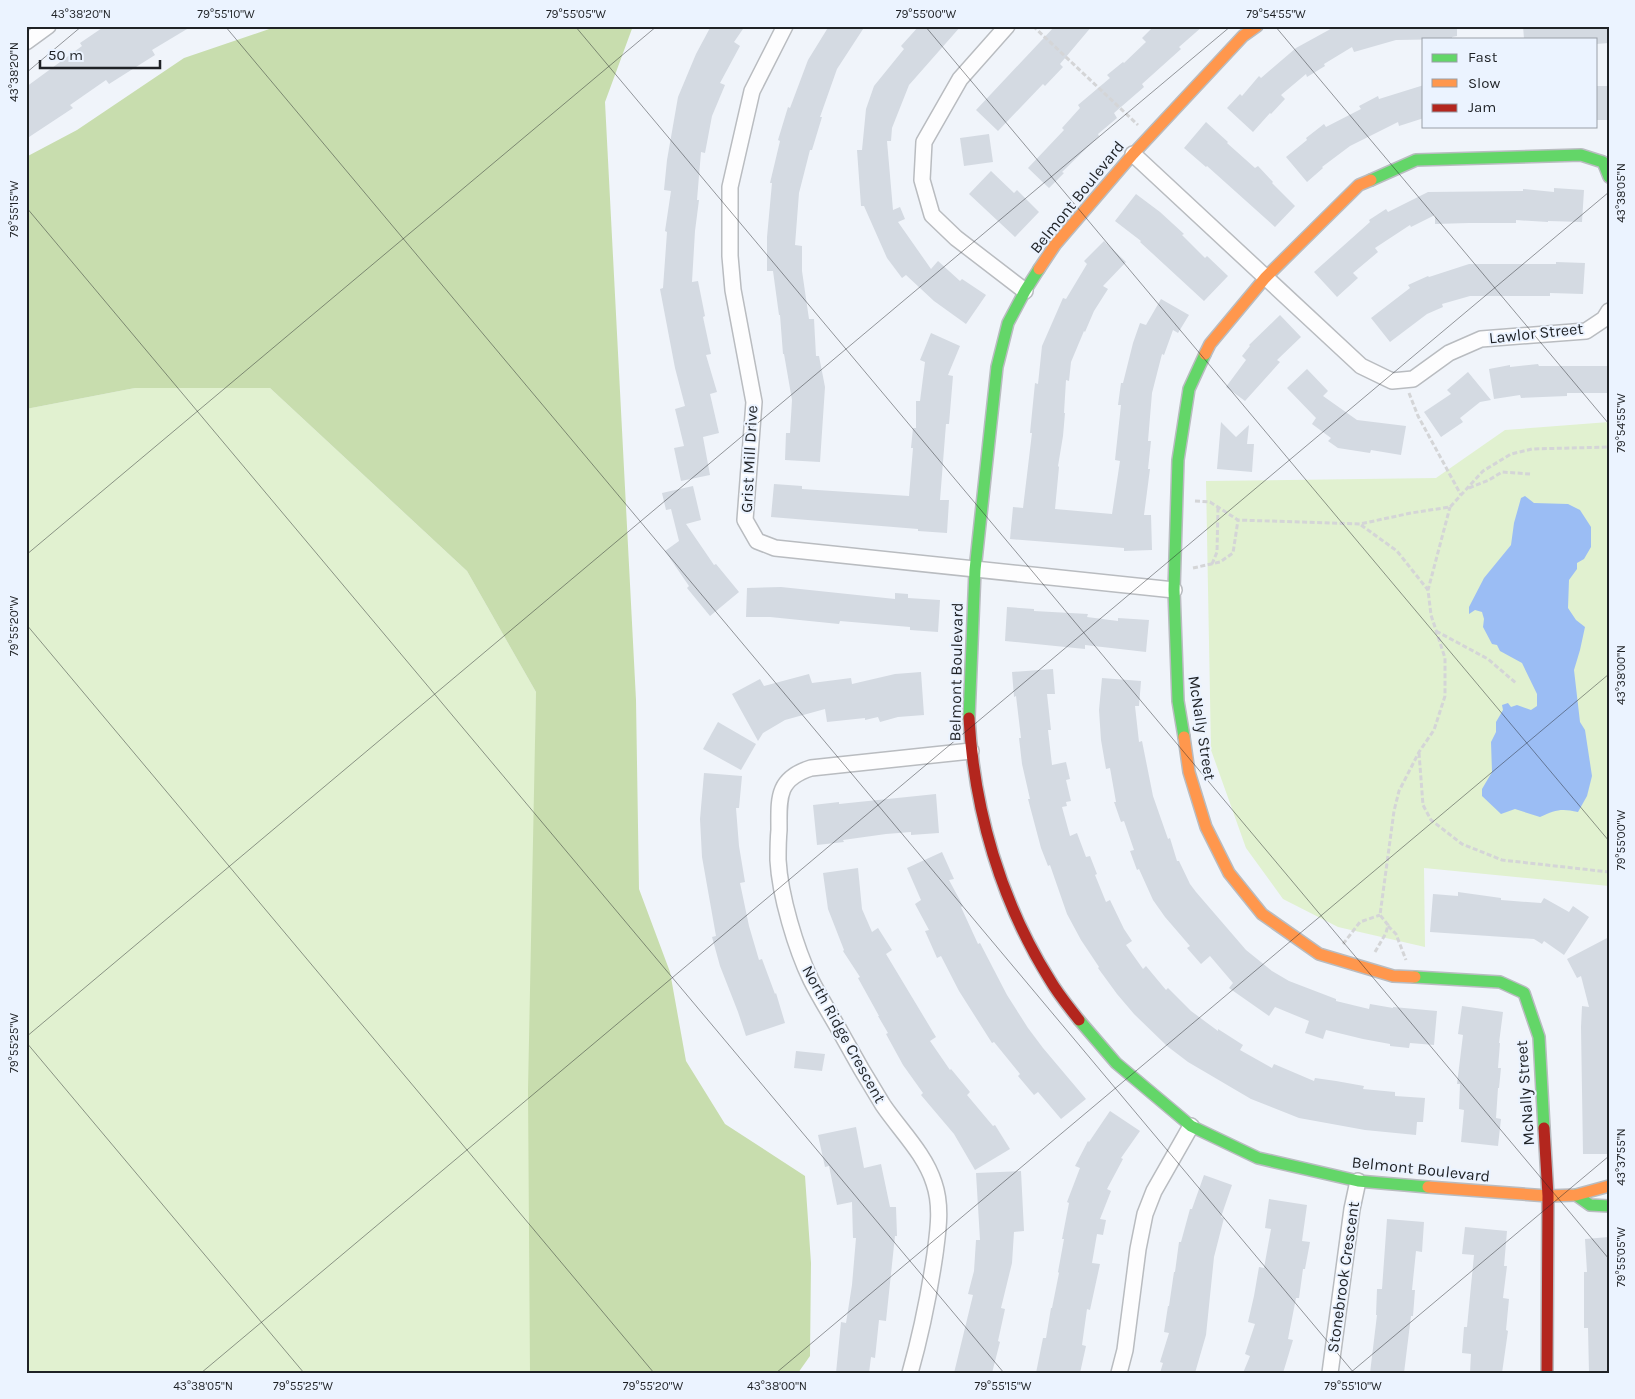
<svg xmlns="http://www.w3.org/2000/svg" width="1635" height="1399" font-family="Karla,sans-serif">
<style>
.green{fill:#e1f1d0}
.forest{fill:#c8ddae}
.water{fill:#9bbdf4}
.building{fill:#d4dae2}
.lines{fill:none;stroke-linecap:round;stroke-linejoin:round}
.street-casing{stroke:#b9bcc0;stroke-width:18}
.fast-casing{stroke:#b9bcc0;stroke-width:14}
.slow-casing{stroke:#b9bcc0;stroke-width:14}
.jam-casing{stroke:#b9bcc0;stroke-width:14}
.path{stroke:#d4d5d7;stroke-width:3;stroke-dasharray:5 2.5;stroke-linecap:butt}
.street{stroke:#fdfdfe;stroke-width:15}
.fast{stroke:#63d668;stroke-width:11}
.slow{stroke:#ff974d;stroke-width:11}
.jam{stroke:#b3261e;stroke-width:11}
.ticks{fill:none;stroke:#1f2226;stroke-width:1;stroke-opacity:0.45}
.labels{text-anchor:middle;dominant-baseline:central;stroke-width:4;stroke-linejoin:round;paint-order:stroke}
.street-label{font-size:16px;fill:#1f2226;stroke:#ebf3ff}
.neatline{fill:none;stroke:#1f2226;stroke-width:2}
.ticks-label{font-size:12px;text-anchor:middle;fill:#1f2226}
</style>
<rect width="100%" height="100%" fill="#f0f4fa"/>
<g class="green">
<polygon points="135,388 270,388 467,571 536,692 530,1373 26,1373 26,409"/>
<polygon points="1609,422 1609,886 1424,868 1425,947 1338,927 1283,899 1246,848 1211,750 1206,481 1436,478 1505,430"/>
</g>
<polygon class="forest" points="278,26 633,26 605,102 636,700 639,889 670,972 686,1061 725,1124 805,1176 811,1263 810,1356 798,1373 530,1373 528,1090 536,692 467,571 270,388 135,388 26,409 26,157 77,130 184,58"/>
<path class="water" d="M1525,496l9,7 34,1 12,6 11,17v20l-7,12 -7,4v6l-8,11 -1,28 8,12 9,7 -5,23 -6,20 6,52 5,8 7,46 -5,20 -9,16c-17,-4 -23,-2 -38,5l-25,-8 -14,5 -19,-18v-7l10,-17 -1,-30 5,-10v-10l7,-12 -1,-5 6,-2 3,4 6,-2 14,5 6,-4v-12l-15,-31 -22,-12 -3,-6 -5,-1 -9,-17 1,-8 -2,-7 -7,-2 -6,4v-7l15,-29 27,-33 3,-22 7,-25z"/>
<g class="building">
<polygon points="105,26 192,26 152,50 155,55 109,84 106,80 70,105 73,108 26,139 26,87 82,46 80,43"/>
<polygon points="711,26 745,26 734,42 740,46 720,83 725,85 712,116 705,153 701,152 697,200 699,200 695,231 692,282 698,281 705,316 703,317 711,354 706,355 717,392 710,394 719,433 703,437 710,475 681,481 674,448 684,446 675,409 685,406 675,368 660,289 663,288 667,232 665,231 671,191 664,190 667,160 678,97 696,54"/>
<polygon points="829,26 865,26 837,69 820,117 822,117 812,150 810,150 799,193 795,245 802,246 802,271 809,319 814,319 816,356 819,356 825,387 820,462 785,460 786,433 790,433 792,400 784,354 783,354 780,315 779,315 773,271 767,271 767,237 772,183 770,183 780,141 778,140 788,107 790,108 808,60"/>
<polygon points="919,26 961,26 909,85 892,128 891,141 887,141 893,210 900,207 905,219 898,222 931,269 938,261 960,281 962,279 986,295 966,324 934,301 906,275 902,278 887,258 864,206 861,206 857,150 862,150 866,109 874,86 904,49 901,46"/>
<polygon points="1055,26 1092,26 1060,64 1063,67 1045,86 1043,84 998,131 976,110"/>
<polygon points="1154,26 1203,26 1179,47 1181,49 1142,84 1144,87 1114,113 1117,118 1098,134 1099,136 1062,172 1064,173 1049,188 1028,168 1064,130 1062,128 1080,108 1078,105 1110,78 1107,75 1123,62 1124,63 1146,42 1142,38"/>
<polygon points="1336,26 1457,26 1457,36 1452,37 1452,39 1396,40 1354,52 1352,47 1324,64 1325,66 1307,77 1306,74 1281,95 1285,99 1271,114 1270,113 1253,132 1227,108 1240,94 1242,96 1259,76 1261,78 1296,48"/>
<polygon points="1523,26 1609,26 1609,43 1596,44 1596,39 1524,39"/>
<polygon points="1424,85 1424,118 1399,126 1398,122 1350,146 1322,167 1323,168 1307,182 1286,157 1307,140 1306,138 1324,124 1326,127 1361,109 1359,106 1378,96 1379,99"/>
<rect x="1596" y="86" width="13" height="34"/>
<polygon points="1206,122 1228,142 1227,143 1255,168 1258,166 1273,182 1272,183 1295,206 1275,227 1207,166 1206,167 1184,148"/>
<polygon points="989,134 993,162 964,166 960,138"/>
<polygon points="991,171 1014,193 1017,190 1039,212 1015,237 969,194"/>
<polygon points="1554,188 1584,190 1582,222 1548,221 1548,222 1516,220 1516,223 1469,223 1435,224 1435,215 1411,227 1410,225 1375,248 1378,252 1353,273 1358,278 1337,297 1314,272 1370,222 1369,220 1386,209 1388,212 1428,192 1523,191 1523,189 1554,192"/>
<polygon points="1136,194 1160,212 1184,234 1182,235 1205,258 1207,256 1228,276 1204,301 1140,242 1141,241 1115,221"/>
<polygon points="1104,241 1126,262 1103,286 1108,289 1094,311 1085,332 1084,331 1071,362 1069,381 1066,380 1064,413 1065,413 1063,436 1058,466 1059,467 1055,509 1112,514 1120,461 1115,460 1121,405 1118,405 1121,383 1123,383 1133,343 1140,323 1146,325 1161,299 1189,315 1178,333 1173,330 1164,355 1162,354 1152,393 1148,441 1151,441 1148,469 1150,469 1144,515 1151,515 1152,550 1124,551 1124,548 1010,539 1013,507 1023,508 1032,433 1030,433 1035,383 1038,384 1042,346 1063,298 1066,299 1087,264 1084,261"/>
<polygon points="1556,262 1585,263 1583,294 1550,293 1550,296 1470,296 1442,304 1443,307 1427,314 1390,342 1371,318 1410,288 1408,285 1428,276 1429,277 1469,264 1556,264"/>
<polygon points="1280,315 1301,337 1277,360 1280,362 1245,401 1226,387 1246,360 1242,356 1250,346 1249,345"/>
<polygon points="931,333 960,346 948,375 953,376 949,424 946,424 940,500 949,500 947,533 918,531 918,529 771,517 774,484 802,486 802,489 909,496 913,448 911,448 913,428 916,428 916,401 920,401 925,362 920,360"/>
<polygon points="1538,364 1539,366 1609,366 1609,393 1567,393 1567,396 1521,398 1520,395 1494,399 1489,369 1510,365 1510,367"/>
<polygon points="1307,369 1328,391 1323,396 1357,420 1406,426 1401,455 1371,450 1370,453 1338,448 1328,441 1331,438 1312,424 1316,418 1287,388"/>
<polygon points="1468,372 1491,400 1480,402 1460,418 1463,422 1441,437 1424,412 1451,394 1447,390"/>
<polygon points="1221,422 1236,437 1249,425 1247,444 1254,444 1252,472 1217,469"/>
<polygon points="693,486 701,520 686,524 714,565 716,564 739,592 710,616 687,588 689,586 665,551 679,541 671,509 666,510 662,493"/>
<polygon points="781,587 895,599 895,593 908,594 908,598 940,600 938,632 910,630 910,627 840,621 839,624 770,617 746,617 747,588"/>
<polygon points="1007,607 1034,609 1034,611 1088,614 1087,617 1118,621 1118,618 1149,620 1146,652 1085,645 1085,649 1005,641"/>
<polygon points="1053,669 1055,694 1047,694 1051,730 1048,730 1052,765 1066,762 1070,779 1066,780 1071,801 1066,802 1067,806 1062,807 1070,836 1077,833 1086,857 1090,856 1097,874 1095,875 1106,902 1110,900 1124,929 1132,941 1126,945 1143,969 1146,966 1166,990 1168,988 1191,1011 1218,1031 1218,1029 1243,1045 1240,1050 1272,1068 1274,1064 1314,1081 1315,1078 1336,1081 1364,1086 1363,1089 1395,1092 1395,1096 1425,1098 1423,1122 1417,1122 1416,1135 1365,1130 1299,1118 1251,1099 1188,1062 1167,1046 1134,1014 1117,994 1098,968 1099,967 1081,940 1067,914 1050,865 1048,866 1041,848 1028,799 1030,799 1022,764 1019,738 1021,738 1016,696 1014,697 1012,672"/>
<polygon points="921,672 924,715 898,717 880,722 878,717 865,720 865,718 827,722 825,709 785,720 763,733 758,741 732,694 760,679 764,686 809,674 812,683 851,678 852,684 895,674"/>
<polygon points="1102,678 1141,681 1139,706 1135,706 1139,742 1142,741 1153,796 1168,839 1170,838 1177,861 1179,861 1190,884 1196,892 1246,950 1272,971 1289,981 1336,999 1336,1001 1369,1009 1370,1004 1393,1008 1393,1007 1437,1011 1434,1045 1410,1043 1409,1048 1390,1046 1390,1044 1363,1039 1326,1030 1323,1039 1305,1033 1309,1021 1275,1007 1269,1016 1229,988 1233,983 1210,956 1201,964 1187,948 1190,946 1165,917 1153,900 1139,869 1137,870 1130,851 1134,850 1124,821 1121,822 1114,802 1116,802 1110,768 1106,769 1101,740 1099,710"/>
<polygon points="718,722 756,744 741,770 703,749"/>
<polygon points="704,773 742,776 739,808 736,808 739,846 745,882 740,883 749,926 759,960 762,959 775,994 776,993 785,1023 746,1036 738,1012 720,966 712,937 716,936 702,857 700,819"/>
<polygon points="936,794 939,833 911,835 911,832 886,834 843,840 844,842 817,845 813,805 839,802 839,804"/>
<polygon points="942,852 954,879 949,880 963,906 961,907 978,944 980,943 1007,995 1028,1028 1043,1048 1086,1099 1061,1119 1038,1092 1034,1095 1018,1076 1020,1074 994,1042 992,1043 959,991 941,956 937,958 925,931 929,930 915,904 921,900 907,868"/>
<polygon points="858,868 862,909 872,932 878,928 892,950 886,954 936,1037 930,1041 950,1070 951,1069 970,1092 967,1095 993,1126 995,1125 1010,1149 975,1170 954,1134 921,1095 923,1093 903,1065 886,1034 888,1033 878,1016 879,1016 858,978 860,977 843,951 844,950 828,909 823,873"/>
<polygon points="1458,892 1501,898 1501,900 1541,903 1544,898 1569,912 1573,906 1589,917 1564,955 1544,941 1542,944 1534,939 1430,932 1433,894 1458,896"/>
<polygon points="1609,937 1609,1154 1583,1154 1581,1027 1582,1006 1589,1007 1581,976 1577,978 1567,959"/>
<polygon points="1462,1006 1503,1012 1499,1043 1500,1043 1498,1068 1501,1068 1499,1088 1498,1088 1496,1118 1501,1119 1498,1146 1461,1142 1464,1110 1459,1109 1460,1084 1457,1084 1463,1035 1458,1034"/>
<polygon points="796,1051 825,1054 822,1071 794,1068"/>
<polygon points="1110,1111 1140,1131 1121,1158 1123,1159 1107,1189 1111,1191 1100,1219 1106,1220 1103,1235 1097,1234 1092,1263 1100,1264 1090,1310 1087,1309 1082,1345 1086,1346 1080,1373 1036,1373 1043,1338 1046,1338 1051,1308 1052,1308 1059,1273 1058,1272 1064,1239 1062,1239 1069,1203 1067,1202 1080,1168 1075,1166 1088,1141 1089,1142"/>
<polygon points="856,1127 864,1168 881,1164 890,1207 896,1207 897,1236 895,1236 886,1321 879,1320 875,1358 871,1357 869,1373 836,1373 841,1322 846,1323 852,1285 856,1238 853,1238 852,1202 837,1205 829,1166 825,1167 818,1135"/>
<polygon points="1021,1171 1024,1231 1014,1232 1012,1263 1001,1308 1005,1309 998,1341 1000,1342 992,1373 954,1373 973,1295 968,1294 974,1271 976,1240 980,1240 976,1173"/>
<polygon points="1204,1175 1232,1185 1221,1217 1224,1218 1214,1257 1206,1335 1195,1373 1160,1373 1163,1363 1160,1362 1169,1333 1164,1332 1168,1306 1169,1306 1174,1272 1175,1272 1179,1242 1181,1242 1190,1209 1192,1209"/>
<polygon points="1269,1199 1307,1205 1302,1241 1310,1242 1305,1269 1303,1269 1299,1298 1296,1298 1288,1339 1293,1340 1283,1373 1243,1373 1250,1356 1245,1354 1255,1324 1248,1322 1254,1296 1259,1267 1264,1268 1271,1229 1265,1228"/>
<polygon points="1387,1219 1424,1222 1422,1252 1416,1251 1412,1290 1415,1290 1413,1316 1411,1316 1404,1373 1370,1373 1377,1315 1376,1315 1377,1289 1382,1289"/>
<polygon points="1465,1227 1507,1231 1504,1266 1507,1266 1503,1298 1509,1299 1506,1330 1508,1331 1502,1373 1470,1373 1471,1354 1462,1353 1464,1327 1467,1327 1474,1255 1462,1254"/>
<polygon points="1609,1237 1609,1373 1589,1373 1588,1328 1584,1328 1584,1272 1587,1272 1585,1239"/>
</g>
<g class="lines">
<g class="street-casing">
<g id="street">
<polyline points="785,26 752,91 730,187 730,256 733,290 754,402 745,520 757,541 775,548 1174,590"/>
<polyline points="1007,26 960,79 924,142 922,180 932,215 956,238 1025,291"/>
<polyline points="26,42 48,26"/>
<polyline points="1133,154 1361,366 1392,381 1413,379 1449,353 1481,339 1586,331 1604,319 1609,311"/>
<path d="M910,1373c11,-39 19,-78 25,-119 3,-23 7,-48 -1,-71 -9,-29 -34,-53 -51,-78 -15,-24 -29,-48 -42,-72 -10,-18 -21,-35 -30,-53 -15,-31 -31,-84 -33,-120 0,-10 0,-20 1,-30 0,-31 -3,-51 32,-62l160,-17"/>
<polyline points="1119,1373 1125,1350 1138,1249 1145,1214 1154,1191 1191,1126"/>
<polyline points="1330,1373 1352,1209 1358,1181"/>
</g>
</g>
<g class="fast-casing">
<g id="fast">
<polyline points="1371,180 1416,160 1581,155 1603,162 1609,177"/>
<polyline points="969,718 975,570 997,367 1008,323 1025,291 1039,269"/>
<polyline points="1184,737 1178,701 1174,590 1178,460 1189,389 1205,354"/>
<polyline points="1415,977 1500,982 1524,993 1539,1037 1544,1128"/>
<polyline points="1079,1020 1116,1063 1191,1126 1258,1158 1358,1181 1428,1187"/>
<polyline points="1576,1195 1590,1205 1609,1206"/>
</g>
</g>
<g class="slow-casing">
<g id="slow">
<polyline points="1039,269 1055,245 1133,154 1243,36 1257,26"/>
<polyline points="1205,354 1210,344 1265,278 1359,185 1371,180"/>
<polyline points="1184,737 1189,772 1206,827 1229,873 1262,914 1319,954 1393,976 1415,977"/>
<polyline points="1428,1187 1548,1196 1576,1195 1609,1186"/>
</g>
</g>
<g class="jam-casing">
<g id="jam">
<path d="M969,718c5,92 32,184 81,262 8,14 19,27 29,40"/>
<polyline points="1544,1128 1548,1196 1547,1373"/>
</g>
</g>
<g class="path">
<polyline points="1033,26 1138,125"/>
<polyline points="1409,393 1418,416 1461,495"/>
<polyline points="1469,488 1489,480 1502,472 1530,474"/>
<polyline points="1195,501 1210,502 1238,520 1360,524 1411,513 1450,507 1483,471 1511,454 1532,449 1609,447"/>
<polyline points="1361,525 1397,551 1428,590"/>
<polyline points="1212,564 1217,552 1218,507"/>
<polyline points="1193,568 1220,562 1233,553 1238,520"/>
<polyline points="1436,631 1488,659 1517,684"/>
<polyline points="1419,753 1423,805 1431,820 1462,844 1502,860 1609,872"/>
<polyline points="1388,926 1396,934 1406,960"/>
<polyline points="1343,944 1360,922 1380,915"/>
<polyline points="1375,952 1386,933 1388,925 1380,915 1394,811 1399,791 1419,752 1434,730 1445,696 1445,658 1431,615 1428,590 1450,507"/>
</g>
<use href="#street" class="street"/>
<use href="#fast" class="fast"/>
<use href="#slow" class="slow"/>
<use href="#jam" class="jam"/>
</g>
<path class="ticks" d="M225,26l1129,1347M575,26l1034,1233M925,26l684,815M1275,26l334,398M26,73l56,-47M26,207l978,1166M26,555l631,-529M26,624l628,749M26,1037l1205,-1011M26,1042l278,331M201,1373l1408,-1181M776,1373l833,-699M1350,1373l259,-217"/>
<g class="labels">
<g class="street-label">
<text transform="translate(1077 197) rotate(-51)">Belmont Boulevard</text>
<text transform="translate(1536 333) rotate(-6)">Lawlor Street</text>
<text transform="translate(749 459) rotate(-87)">Grist Mill Drive</text>
<text transform="translate(956 672) rotate(-89)">Belmont Boulevard</text>
<text transform="translate(1202 728) rotate(81)">McNally Street</text>
<text transform="translate(844 1034) rotate(61)">North Ridge Crescent</text>
<text transform="translate(1525 1093) rotate(-94)">McNally Street</text>
<text transform="translate(1421 1169) rotate(6)">Belmont Boulevard</text>
<text transform="translate(1343 1277) rotate(-82)">Stonebrook Crescent</text>
</g>
</g>
<rect width="1635" height="1399" fill="none" stroke="#ebf3ff" stroke-width="55"/>
<rect x="1422" y="38" width="175" height="90" fill="#ebf3ff" stroke="#999fa8"/>
<rect x="1432" y="54" width="25" height="8" fill="#63d668" stroke="#999fa8"/>
<text x="1468" y="62" font-size="15" fill="#1f2226">Fast</text>
<rect x="1432" y="79" width="25" height="8" fill="#ff974d" stroke="#999fa8"/>
<text x="1468" y="88" font-size="15" fill="#1f2226">Slow</text>
<rect x="1432" y="104" width="25" height="8" fill="#b3261e" stroke="#999fa8"/>
<text x="1468" y="112" font-size="15" fill="#1f2226">Jam</text>
<path d="M40 60v8h120v-8" fill="none" stroke="#1f2226" stroke-width="2.5"/>
<text x="48" y="60" font-size="15" fill="#1f2226" stroke="#ebf3ff" stroke-width="4" paint-order="stroke">50 m</text>
<rect x="28" y="28" width="1580" height="1344" class="neatline"/>
<g class="ticks-label">
<text x="81" y="18">43°38'20"N</text>
<text x="226" y="18">79°55'10"W</text>
<text x="576" y="18">79°55'05"W</text>
<text x="926" y="18">79°55'00"W</text>
<text x="1276" y="18">79°54'55"W</text>
<text transform="translate(14 72) rotate(-90)" y="4">43°38'20"N</text>
<text transform="translate(1621 193) rotate(-90)" y="4">43°38'05"N</text>
<text transform="translate(14 209) rotate(-90)" y="4">79°55'15"W</text>
<text transform="translate(1621 423) rotate(-90)" y="4">79°54'55"W</text>
<text transform="translate(14 626) rotate(-90)" y="4">79°55'20"W</text>
<text transform="translate(1621 675) rotate(-90)" y="4">43°38'00"N</text>
<text transform="translate(1621 840) rotate(-90)" y="4">79°55'00"W</text>
<text transform="translate(14 1043) rotate(-90)" y="4">79°55'25"W</text>
<text transform="translate(1621 1157) rotate(-90)" y="4">43°37'55"N</text>
<text transform="translate(1621 1257) rotate(-90)" y="4">79°55'05"W</text>
<text x="203" y="1390">43°38'05"N</text>
<text x="303" y="1390">79°55'25"W</text>
<text x="653" y="1390">79°55'20"W</text>
<text x="777" y="1390">43°38'00"N</text>
<text x="1003" y="1390">79°55'15"W</text>
<text x="1353" y="1390">79°55'10"W</text>
</g>
</svg>
